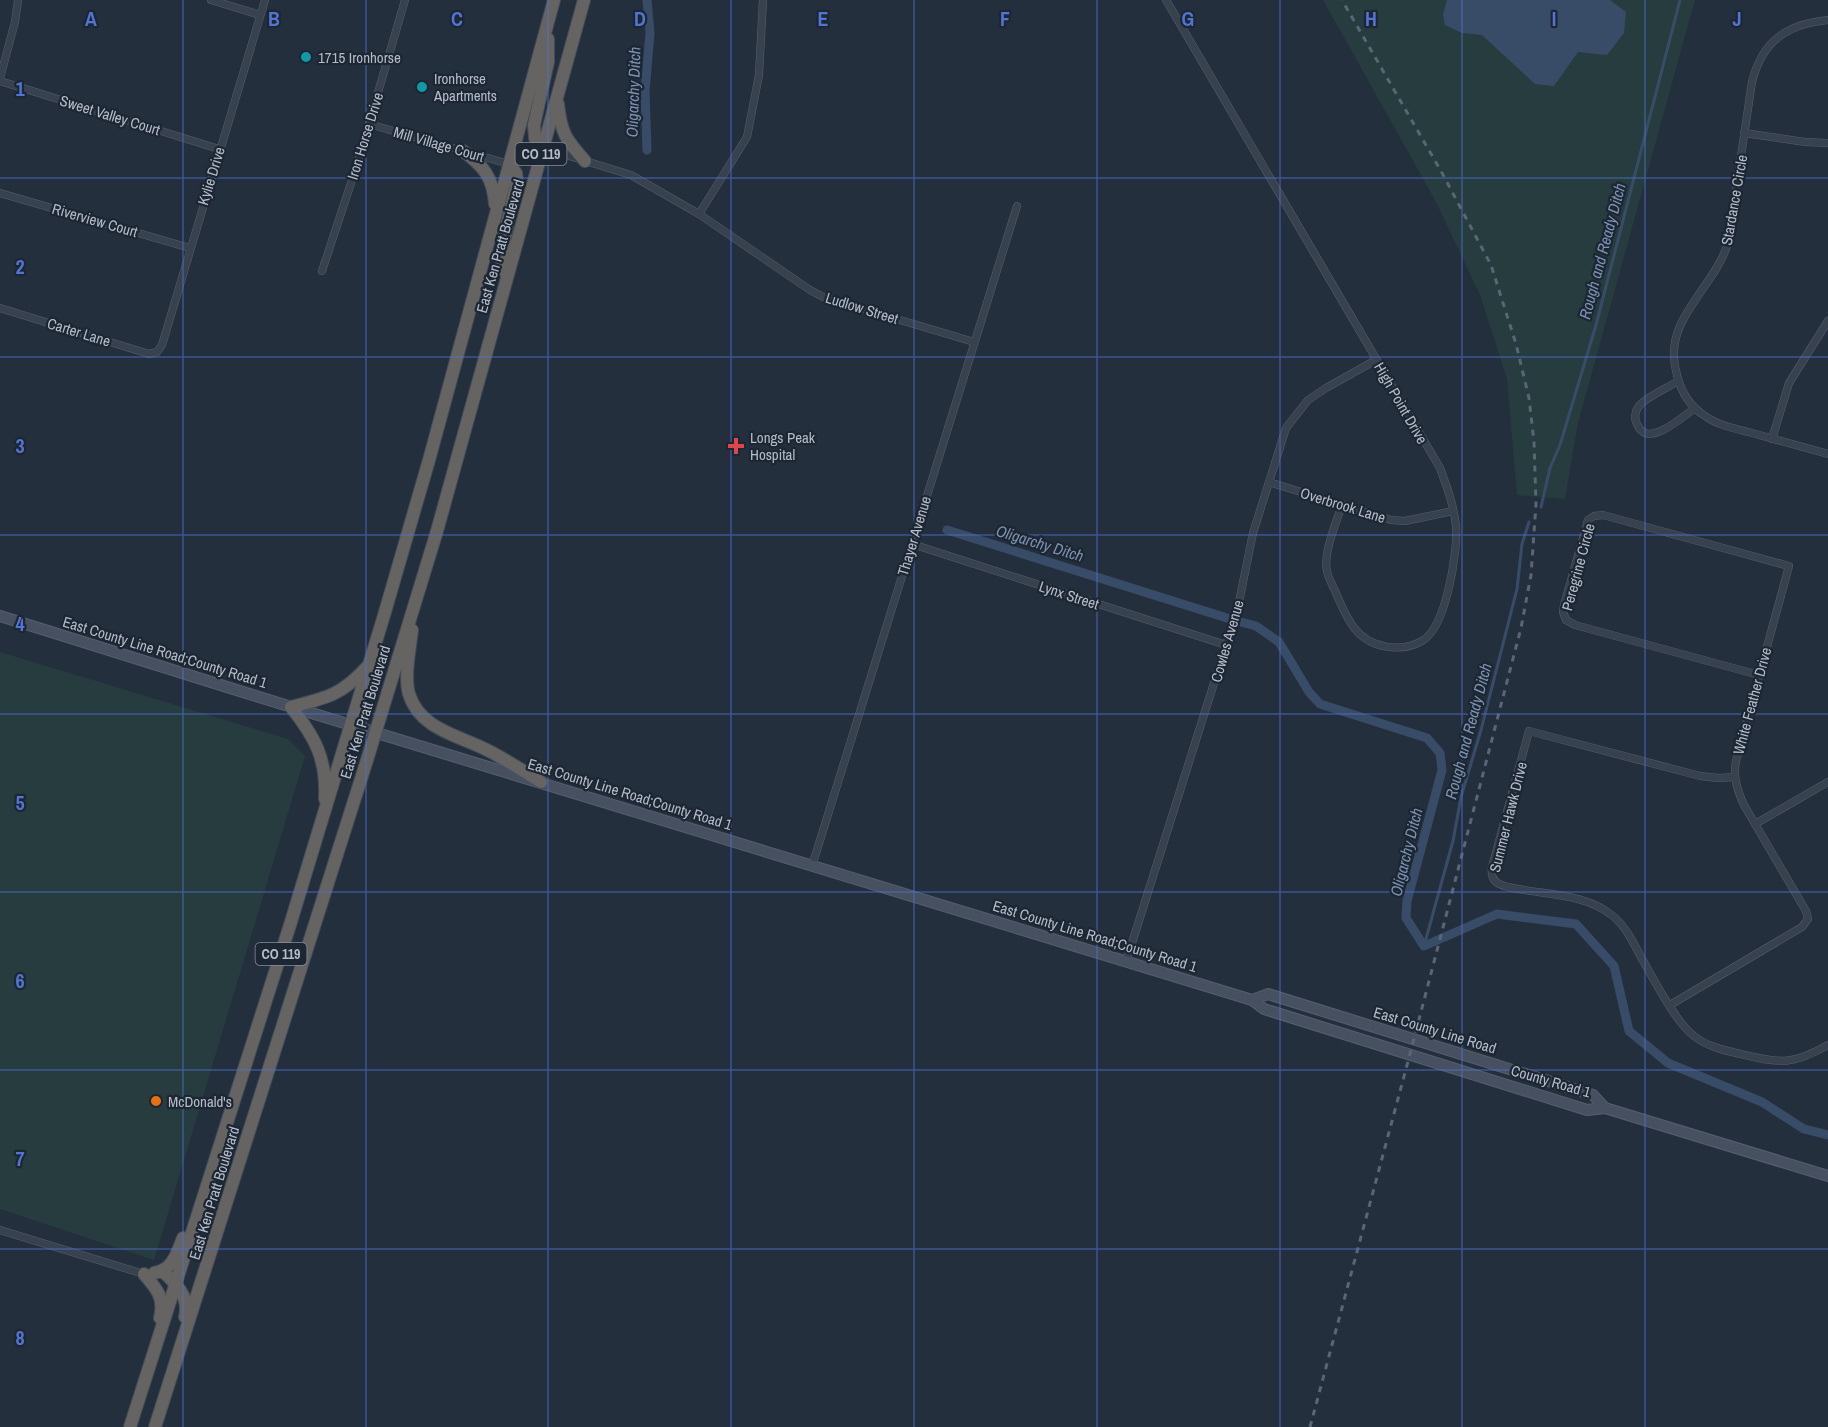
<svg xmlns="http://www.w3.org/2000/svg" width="1828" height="1427" font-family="'Archivo Narrow',sans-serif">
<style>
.green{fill:#263c3f}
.water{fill:#394c67}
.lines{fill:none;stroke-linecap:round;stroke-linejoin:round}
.stream{stroke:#394c67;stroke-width:3}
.canal{stroke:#394c67;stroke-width:9}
.minor-casing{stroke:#565f6c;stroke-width:8}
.secondary-casing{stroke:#565f6c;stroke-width:12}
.trunk-casing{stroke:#434c59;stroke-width:14}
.minor{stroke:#38414e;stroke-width:7}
.secondary{stroke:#465061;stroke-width:10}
.trunk{stroke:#656462;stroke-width:12}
.rail{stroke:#5a6575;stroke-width:3;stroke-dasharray:6 6;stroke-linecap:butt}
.grid{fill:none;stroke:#5274d3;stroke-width:1.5;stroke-opacity:0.55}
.culture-dot{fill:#0f9aa8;stroke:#1d2633;stroke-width:2}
.health-dot{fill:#e0444e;stroke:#1d2633;stroke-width:2}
.food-dot{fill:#e8710a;stroke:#1d2633;stroke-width:2}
.labels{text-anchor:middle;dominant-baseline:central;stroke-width:4.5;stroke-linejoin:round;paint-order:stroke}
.shield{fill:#1d2633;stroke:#878f9c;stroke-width:1.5}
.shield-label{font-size:14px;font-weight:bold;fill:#b4bcc9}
.poi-label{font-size:15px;fill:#b4bcc9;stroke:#1d2633;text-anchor:start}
.street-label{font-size:15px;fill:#b4bcc9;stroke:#1d2633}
.water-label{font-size:16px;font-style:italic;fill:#7c92b1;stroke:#1d2633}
.grid-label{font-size:20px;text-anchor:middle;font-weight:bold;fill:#5274d3;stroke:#1d2633;stroke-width:4.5;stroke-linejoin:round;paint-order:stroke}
</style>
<rect width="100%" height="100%" fill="#242f3e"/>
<g class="green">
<polygon points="1323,0 1695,0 1578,423 1565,499 1517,495 1507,379 1480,295 1435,200"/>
<polygon points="0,652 288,739 305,756 154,1260 0,1209"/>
</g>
<polygon class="water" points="1447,0 1610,0 1626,12 1624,33 1607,55 1578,52 1554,86 1535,84 1482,35 1462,33 1445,25 1443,14"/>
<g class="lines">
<g class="stream">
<polyline points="1541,507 1550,468 1560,445 1596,325 1680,0"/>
<polyline points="1424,946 1453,841 1461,797 1481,730 1517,589 1522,544 1529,522"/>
</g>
<g class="canal">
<polyline points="647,0 650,33 645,92 647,150"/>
<polyline points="947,530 1227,618"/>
<polyline points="1241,622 1256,626 1279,642 1309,692 1320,704 1427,738 1440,753 1442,770 1407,901 1406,918 1424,946 1497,914 1576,924 1614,966 1629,1031 1668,1063 1762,1102 1804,1129 1828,1135"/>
</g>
<g class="minor-casing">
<g id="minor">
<polyline points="211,0 260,15"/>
<path d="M1166,0l274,468c7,19 14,38 16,58 2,26 -10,102 -34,115 -21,12 -52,7 -67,-12 -8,-10 -14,-24 -19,-36 -3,-7 -8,-15 -9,-22 -4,-18 9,-48 15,-66"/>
<path d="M1828,20c-41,4 -66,21 -76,62l-24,161c-9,30 -35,54 -48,83 -7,16 -8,32 -3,49 4,17 14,32 28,41 14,10 32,13 47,17 26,7 51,14 76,21"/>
<polyline points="0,78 15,22 18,0"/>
<polyline points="0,81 219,149"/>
<polyline points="369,124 509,164"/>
<polyline points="1744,133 1805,142 1828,143"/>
<polyline points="543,148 631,175 699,214 810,290 823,297 974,342"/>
<polyline points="0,193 190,248"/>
<polyline points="699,214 747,137 759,75 763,0"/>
<polyline points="322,271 356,168 405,0"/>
<polyline points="0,308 149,354 157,352 162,345 265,0"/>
<path d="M1678,381c-9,6 -33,17 -39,25 -4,5 -5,13 -2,18 10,26 45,-7 58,-16"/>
<polyline points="1772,439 1789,383 1828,321"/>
<polyline points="1269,482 1391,520 1405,521 1453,511"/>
<polyline points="912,544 1226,645"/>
<path d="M1735,777l-17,1 -18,-2 -171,-45 -37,136c-2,14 5,17 16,20 34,8 76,5 105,29 13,11 20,26 28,41 12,21 35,66 53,79 15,12 34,15 51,19 36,9 50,9 83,-10"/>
<polyline points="1755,824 1828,782"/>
<polyline points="812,866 1017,206"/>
<polyline points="1126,962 1238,607 1253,533 1286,428 1308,400 1326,388 1376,360"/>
<path d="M1670,1005l132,-78 6,-8 -2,-8 -62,-106c-7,-15 -11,-28 -8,-44l53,-195 -186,-51 -9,1 -6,4 -24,85 -1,7 3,8 9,5 184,50"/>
<polyline points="0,1230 144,1274"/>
</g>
</g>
<g class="secondary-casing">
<g id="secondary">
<polyline points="0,616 246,693 1252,1000 1264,1009 1587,1110 1605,1108 1828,1176"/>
<polyline points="1252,1000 1268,994 1593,1095 1605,1108"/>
</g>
</g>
<g class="trunk-casing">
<g id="trunk">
<path d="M558,104c3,29 8,36 27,57"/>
<polyline points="543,148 537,143 535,138 534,125 548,62 548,39"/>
<path d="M463,151c21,15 30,27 32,53"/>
<polyline points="506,273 501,267 507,224 517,182 516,173 509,164"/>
<path d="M412,630c-2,18 -8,47 -3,64 11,35 48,41 76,55 19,9 38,22 56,33"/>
<path d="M325,799c2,-40 -10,-62 -34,-92 35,-9 51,-12 76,-40"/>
<path d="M162,1271c14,12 28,26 23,46"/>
<path d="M154,1273c19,-3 23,-20 29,-35"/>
<path d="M144,1274c13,15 21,24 16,44"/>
<polyline points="130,1427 290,925 385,612 429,460 554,0"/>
<polyline points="155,1427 368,757 437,531 584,0"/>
</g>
</g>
<use href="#minor" class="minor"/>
<use href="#secondary" class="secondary"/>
<use href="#trunk" class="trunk"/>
<polyline class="rail" points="1310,1427 1410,1054 1521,628 1531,575 1536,504 1534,442 1529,398 1516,344 1491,265 1441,171 1342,0"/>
</g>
<path class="grid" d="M183,0v1427M366,0v1427M548,0v1427M731,0v1427M914,0v1427M1097,0v1427M1280,0v1427M1462,0v1427M1645,0v1427M0,178h1828M0,357h1828M0,535h1828M0,714h1828M0,892h1828M0,1070h1828M0,1249h1828"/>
<g class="culture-dot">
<circle cx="306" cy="57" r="6"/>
<circle cx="422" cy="87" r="6"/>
</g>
<path class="health-dot" d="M733 437h6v6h6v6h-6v6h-6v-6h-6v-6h6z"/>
<circle class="food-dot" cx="156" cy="1101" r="6"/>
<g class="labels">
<g class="shield">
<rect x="515.5" y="143" width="51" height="22" rx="4.5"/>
<rect x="255.5" y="943" width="51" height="22" rx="4.5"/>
</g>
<g class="shield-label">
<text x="541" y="154">CO 119</text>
<text x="281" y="954">CO 119</text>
</g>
<g class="poi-label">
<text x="318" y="57">1715 Ironhorse</text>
<text x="434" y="78">Ironhorse<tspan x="434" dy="17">Apartments</tspan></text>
<text x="750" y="437">Longs Peak<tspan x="750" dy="17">Hospital</tspan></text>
<text x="168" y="1101">McDonald's</text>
</g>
<g class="street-label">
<text transform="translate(110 115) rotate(17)">Sweet Valley Court</text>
<text transform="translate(365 136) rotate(-73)">Iron Horse Drive</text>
<text transform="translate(439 144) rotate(16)">Mill Village Court</text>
<text transform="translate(211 176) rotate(-73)">Kylie Drive</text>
<text transform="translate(1734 200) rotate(-80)">Stardance Circle</text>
<text transform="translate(95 220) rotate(16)">Riverview Court</text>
<text transform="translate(500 246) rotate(-74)">East Ken Pratt Boulevard</text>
<text transform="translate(862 308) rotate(17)">Ludlow Street</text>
<text transform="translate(79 332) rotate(17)">Carter Lane</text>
<text transform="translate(1401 403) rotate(60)">High Point Drive</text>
<text transform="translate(1343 505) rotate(17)">Overbrook Lane</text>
<text transform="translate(914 536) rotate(-73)">Thayer Avenue</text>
<text transform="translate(1578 567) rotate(-75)">Peregrine Circle</text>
<text transform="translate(1069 595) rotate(18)">Lynx Street</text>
<text transform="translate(1227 641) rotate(-74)">Cowles Avenue</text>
<text transform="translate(165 652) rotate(17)">East County Line Road;County Road 1</text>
<text transform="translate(1752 701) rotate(-75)">White Feather Drive</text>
<text transform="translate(365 712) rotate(-73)">East Ken Pratt Boulevard</text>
<text transform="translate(630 794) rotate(17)">East County Line Road;County Road 1</text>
<text transform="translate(1508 817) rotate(-76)">Summer Hawk Drive</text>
<text transform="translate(1095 936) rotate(17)">East County Line Road;County Road 1</text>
<text transform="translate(1435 1030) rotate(17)">East County Line Road</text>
<text transform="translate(1551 1081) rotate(16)">County Road 1</text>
<text transform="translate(214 1193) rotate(-73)">East Ken Pratt Boulevard</text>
</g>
<g class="water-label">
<text transform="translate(633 92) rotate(-88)">Oligarchy Ditch</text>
<text transform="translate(1602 251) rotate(-75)">Rough and Ready Ditch</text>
<text transform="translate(1040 543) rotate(17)">Oligarchy Ditch</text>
<text transform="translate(1468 731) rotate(-75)">Rough and Ready Ditch</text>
<text transform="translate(1406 852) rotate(-76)">Oligarchy Ditch</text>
</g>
</g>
<g class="grid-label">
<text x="91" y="26">A</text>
<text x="274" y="26">B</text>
<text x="457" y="26">C</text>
<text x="640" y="26">D</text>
<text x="823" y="26">E</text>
<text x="1005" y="26">F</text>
<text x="1188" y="26">G</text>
<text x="1371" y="26">H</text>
<text x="1554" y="26">I</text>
<text x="1737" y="26">J</text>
<text x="20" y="96">1</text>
<text x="20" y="274">2</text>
<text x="20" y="453">3</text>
<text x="20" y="631">4</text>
<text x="20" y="810">5</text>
<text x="20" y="988">6</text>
<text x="20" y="1166">7</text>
<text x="20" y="1345">8</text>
</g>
</svg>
